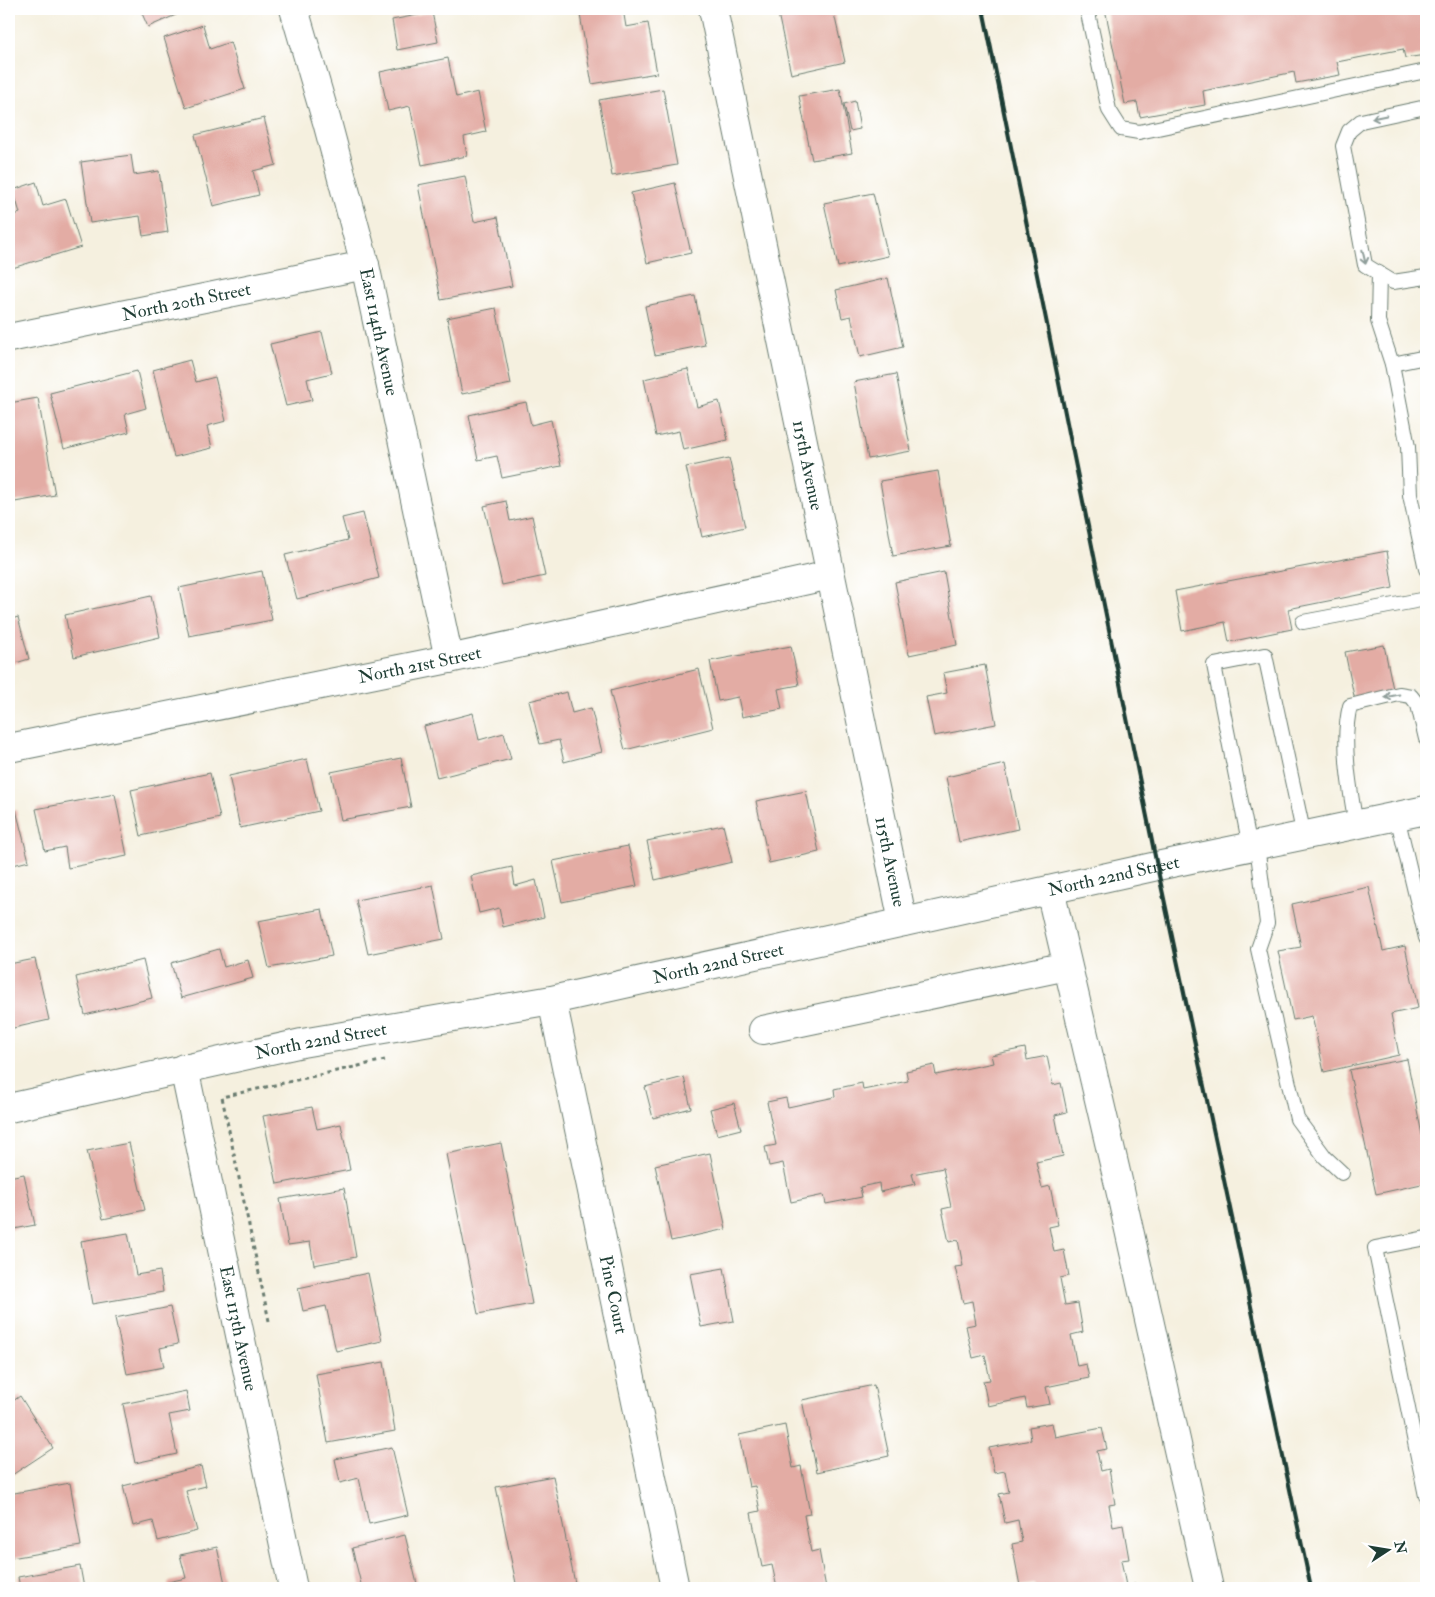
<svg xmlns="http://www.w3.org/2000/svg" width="1435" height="1597" font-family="'IM FELL Double Pica',serif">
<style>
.building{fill:#e3aca4}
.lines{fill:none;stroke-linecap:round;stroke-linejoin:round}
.lane-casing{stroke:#6a7c70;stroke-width:16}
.street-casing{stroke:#6a7c70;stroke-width:30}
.secondary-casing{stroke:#6a7c70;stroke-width:30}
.path{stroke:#6a7c70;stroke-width:3;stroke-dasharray:4 4;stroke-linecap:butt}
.lane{stroke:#fff;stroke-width:14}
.street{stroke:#fff;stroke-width:28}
.secondary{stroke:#fff;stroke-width:28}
.rail{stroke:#1f3d34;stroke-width:4}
.oneway{stroke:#8f9e9a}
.labels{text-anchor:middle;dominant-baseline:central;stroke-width:5;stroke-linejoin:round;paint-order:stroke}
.street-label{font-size:18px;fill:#1f3d34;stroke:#fff}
</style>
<rect width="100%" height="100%" fill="#fff"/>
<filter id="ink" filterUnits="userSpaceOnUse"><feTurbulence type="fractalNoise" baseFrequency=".02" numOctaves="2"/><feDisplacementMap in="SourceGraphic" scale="10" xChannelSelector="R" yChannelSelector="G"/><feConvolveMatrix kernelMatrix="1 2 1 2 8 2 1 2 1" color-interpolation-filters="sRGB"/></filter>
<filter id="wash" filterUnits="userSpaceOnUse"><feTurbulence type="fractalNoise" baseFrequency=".0096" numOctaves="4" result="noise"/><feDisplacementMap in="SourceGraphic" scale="20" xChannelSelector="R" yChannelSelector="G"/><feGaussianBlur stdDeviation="1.12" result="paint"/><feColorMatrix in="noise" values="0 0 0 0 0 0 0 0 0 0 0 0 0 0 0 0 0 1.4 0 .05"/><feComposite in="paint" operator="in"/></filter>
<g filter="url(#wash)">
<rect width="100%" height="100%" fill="#f5f0df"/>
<g id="blocks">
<g class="building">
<polygon points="140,9 184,9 185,11 148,27"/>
<polygon points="579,9 623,9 626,27 648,23 657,73 592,84"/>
<polygon points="777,9 833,9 845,62 791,74"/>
<polygon points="1105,9 1426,9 1426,55 1405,58 1403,49 1337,62 1340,75 1296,83 1294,72 1203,91 1205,105 1140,117 1137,102 1125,104"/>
<polygon points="432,12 438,42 397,50 392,20"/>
<polygon points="203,25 210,49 230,42 245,89 186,108 164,38"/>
<polygon points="448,58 456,97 478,92 486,132 464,137 467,156 422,165 410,106 388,111 380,72"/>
<polygon points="663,89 677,165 612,176 599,100"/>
<polygon points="840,89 852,153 812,160 799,96"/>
<polygon points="855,101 860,129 850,131 844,104"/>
<polygon points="264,118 276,165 253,171 259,195 213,206 195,135"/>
<polygon points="131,155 134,175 159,171 168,232 143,236 140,216 90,223 81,162"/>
<polygon points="465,176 474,222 498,217 512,286 441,300 418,185"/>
<polygon points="36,182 43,206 66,199 81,247 9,269 9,217 20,213 13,190"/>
<polygon points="675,183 691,253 647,263 631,193"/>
<polygon points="873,193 888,256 838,267 824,203"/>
<polygon points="888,278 903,347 860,357 851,316 842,318 836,290"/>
<polygon points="695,296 705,345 655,355 645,306"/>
<polygon points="496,308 511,384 462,394 447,318"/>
<polygon points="322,332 332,373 307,379 312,400 286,406 270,344"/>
<polygon points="190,360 196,382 215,377 226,421 207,426 212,448 174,457 153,370"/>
<polygon points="688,369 697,407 719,401 728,440 683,450 679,431 656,436 644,379"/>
<polygon points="137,371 146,408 125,414 129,432 64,449 50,393"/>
<polygon points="896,374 911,451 868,459 854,382"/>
<polygon points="38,398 55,495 9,503 9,403"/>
<polygon points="526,402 531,425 551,420 561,466 502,478 497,456 478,460 469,415"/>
<polygon points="729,458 745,527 702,537 686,467"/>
<polygon points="938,471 951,546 893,556 880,481"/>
<polygon points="506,501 510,521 532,516 545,576 502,585 484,506"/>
<polygon points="363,513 379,578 297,599 285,555 348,540 342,518"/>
<polygon points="1387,551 1393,588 1288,609 1292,629 1229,642 1225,622 1182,631 1175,591"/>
<polygon points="262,571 272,620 189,636 179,588"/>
<polygon points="944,572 957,645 909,655 895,582"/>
<polygon points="151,596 160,637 74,657 65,615"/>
<polygon points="18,617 29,659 9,665 9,620"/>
<polygon points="1384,645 1394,694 1355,701 1345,652"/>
<polygon points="791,646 799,685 778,689 782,709 742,717 738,697 718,701 710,661"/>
<polygon points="985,665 996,724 934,736 926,697 947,693 943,673"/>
<polygon points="699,669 713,728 625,750 610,691"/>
<polygon points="567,692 572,713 591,708 602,752 564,762 559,740 540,744 529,701"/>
<polygon points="473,713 479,740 504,733 511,759 437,778 424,726"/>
<polygon points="401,758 411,807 341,820 331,772"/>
<polygon points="307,759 319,811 240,828 229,776"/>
<polygon points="1005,764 1018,829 959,842 946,777"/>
<polygon points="210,773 220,818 141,836 131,790"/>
<polygon points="806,791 819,852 769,863 756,801"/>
<polygon points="115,794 127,856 68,868 65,847 45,851 36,809"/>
<polygon points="16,810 29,861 9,866 9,812"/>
<polygon points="723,825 732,862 655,880 647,841"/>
<polygon points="628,846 637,886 562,902 553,861"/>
<polygon points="512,867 515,886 536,880 544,917 503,927 499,908 479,913 471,876"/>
<polygon points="433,885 444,939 368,954 356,900"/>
<polygon points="1369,887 1383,951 1405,946 1418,1008 1391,1014 1399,1055 1324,1072 1312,1016 1293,1020 1278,951 1301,947 1292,904"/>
<polygon points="322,909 332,956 269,968 258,921"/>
<polygon points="219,949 224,967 248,960 253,978 181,998 171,963"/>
<polygon points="35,959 49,1020 9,1029 9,964"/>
<polygon points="143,960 152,998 85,1015 76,977"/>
<polygon points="1025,1048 1027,1060 1047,1056 1053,1085 1061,1083 1067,1112 1055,1115 1063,1156 1036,1162 1042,1188 1050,1186 1058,1225 1049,1227 1054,1252 1064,1250 1069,1276 1060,1278 1065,1305 1078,1303 1083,1332 1071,1335 1077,1366 1086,1364 1089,1378 1046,1387 1050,1404 1027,1408 1025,1398 988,1406 983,1381 990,1380 985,1355 973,1358 966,1326 976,1324 972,1301 963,1303 955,1267 963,1266 958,1240 949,1242 942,1209 951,1207 943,1168 912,1174 915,1184 880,1192 879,1183 860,1187 862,1197 826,1204 824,1195 791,1202 783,1163 769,1166 765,1147 776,1145 767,1102 786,1098 788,1107 835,1097 834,1089 862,1083 863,1090 908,1081 906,1071 934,1065 936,1075 993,1063 991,1055"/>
<polygon points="1407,1059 1422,1135 1426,1134 1426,1183 1376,1194 1349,1070"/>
<polygon points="684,1077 691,1108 653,1118 645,1087"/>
<polygon points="734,1103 741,1129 717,1135 710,1109"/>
<polygon points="312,1107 317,1129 341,1124 350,1170 277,1184 263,1116"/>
<polygon points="129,1143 145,1210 103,1219 87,1151"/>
<polygon points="501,1143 532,1304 478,1314 446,1154"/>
<polygon points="710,1153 726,1229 671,1241 655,1165"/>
<polygon points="24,1174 35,1225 9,1230 9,1177"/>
<polygon points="344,1188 356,1257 314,1265 310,1242 288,1245 280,1199"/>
<polygon points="128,1233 136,1275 160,1271 163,1292 92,1304 81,1241"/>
<polygon points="724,1268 734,1321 701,1327 690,1274"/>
<polygon points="368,1273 382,1341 336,1351 326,1306 303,1311 298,1288"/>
<polygon points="170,1307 178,1344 160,1348 164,1367 127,1374 115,1318"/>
<polygon points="384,1362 395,1431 328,1443 316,1374"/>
<polygon points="874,1385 889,1456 817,1472 802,1400"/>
<polygon points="186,1391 190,1411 169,1415 177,1454 135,1463 123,1404"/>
<polygon points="20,1396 53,1448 9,1477 9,1404"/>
<polygon points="1052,1423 1055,1437 1102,1428 1107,1449 1097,1451 1101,1471 1109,1469 1115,1504 1109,1505 1113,1527 1123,1525 1129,1559 1121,1560 1126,1586 1135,1584 1136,1588 1036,1588 1035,1584 1020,1586 1012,1544 1022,1542 1018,1520 1005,1523 999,1494 1009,1492 1005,1471 994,1473 989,1448 1031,1440 1029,1427"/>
<polygon points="785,1425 793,1468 801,1466 810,1514 804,1515 811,1552 819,1550 826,1588 777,1588 772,1565 762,1567 751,1513 760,1511 755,1486 749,1487 739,1435"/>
<polygon points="392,1447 408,1515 369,1524 359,1478 340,1483 335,1459"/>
<polygon points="201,1466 206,1486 186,1491 197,1531 158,1541 153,1521 133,1526 123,1486"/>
<polygon points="553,1476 576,1588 517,1588 496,1487"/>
<polygon points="70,1483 81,1546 11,1558 9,1494"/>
<polygon points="405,1535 418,1588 362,1588 352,1548"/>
<polygon points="217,1547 226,1588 169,1588 168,1582 186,1578 180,1555"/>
<polygon points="80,1566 84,1588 20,1588 18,1577"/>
</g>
</g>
</g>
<g filter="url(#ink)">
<use href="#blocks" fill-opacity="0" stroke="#6a7c70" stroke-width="1"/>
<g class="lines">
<g class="lane-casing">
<g id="lane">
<polyline points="1087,9 1109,110 1121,129 1139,132 1426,71"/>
<polyline points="1426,107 1361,121 1349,131 1343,146 1365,265 1393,282 1426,277"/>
<polyline points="1379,273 1378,321 1392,364 1408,447 1410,495 1426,569"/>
<polyline points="1392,364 1426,357"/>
<polyline points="1303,622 1426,599"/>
<polyline points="1397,816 1426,938"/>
<path d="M1356,825c-6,-35 -15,-84 -6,-119l49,-12 12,2 7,9 8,34"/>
<polyline points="1257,846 1267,923 1258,949 1297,1119 1325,1157 1342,1173"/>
<polyline points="1250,847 1214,665 1265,655 1304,836"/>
<polyline points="1426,1238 1375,1248 1426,1496"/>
</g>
</g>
<g class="street-casing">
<g id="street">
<path id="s1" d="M294,9l33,113 38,143 84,394"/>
<path id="s2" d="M713,9l190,913"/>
<path id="s3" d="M9,338l356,-73"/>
<path id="s4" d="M9,748l440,-89 381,-84"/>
<polyline points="1050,890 1119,1185 1209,1588"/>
<path id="s5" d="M552,1000l123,588"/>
<polyline points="763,1030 1067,966"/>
<path id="s6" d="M184,1068l109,520"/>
</g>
</g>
<g class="secondary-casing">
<g id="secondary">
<path id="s7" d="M9,1108l293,-65 250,-43 605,-134 269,-56"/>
</g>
</g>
<polyline class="path" points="269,1321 222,1097 385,1060"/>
<use href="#lane" class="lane"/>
<use href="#street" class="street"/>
<use href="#secondary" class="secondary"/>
<polyline class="rail" points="983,9 1157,866 1311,1588"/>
</g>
<defs><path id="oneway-shaft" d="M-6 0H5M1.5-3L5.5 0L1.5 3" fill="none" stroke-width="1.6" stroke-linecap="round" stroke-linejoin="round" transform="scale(1.25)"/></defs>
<g class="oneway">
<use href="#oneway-shaft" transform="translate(1379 117) rotate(168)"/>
<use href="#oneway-shaft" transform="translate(1364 257) rotate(77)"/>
<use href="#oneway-shaft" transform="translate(1392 696) rotate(168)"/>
</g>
</g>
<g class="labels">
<g class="street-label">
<text stroke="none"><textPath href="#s3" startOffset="181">North 20th Street</textPath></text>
<text stroke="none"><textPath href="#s1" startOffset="334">East 114th Avenue</textPath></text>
<text stroke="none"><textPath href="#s2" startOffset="466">115th Avenue</textPath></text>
<text stroke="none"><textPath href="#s4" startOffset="419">North 21st Street</textPath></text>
<text stroke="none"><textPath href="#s2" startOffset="871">115th Avenue</textPath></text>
<text stroke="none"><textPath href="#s7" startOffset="1129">North 22nd Street</textPath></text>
<text stroke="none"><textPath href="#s7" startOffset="724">North 22nd Street</textPath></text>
<text stroke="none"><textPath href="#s7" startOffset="319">North 22nd Street</textPath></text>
<text stroke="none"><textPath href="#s5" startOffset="301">Pine Court</textPath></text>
<text stroke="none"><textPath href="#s6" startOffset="266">East 113th Avenue</textPath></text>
</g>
</g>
<rect width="1435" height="1597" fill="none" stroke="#fff" stroke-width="30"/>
<g transform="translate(1388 1550) rotate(78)" stroke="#ffffff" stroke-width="4" paint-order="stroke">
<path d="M0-4L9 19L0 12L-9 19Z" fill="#1f3d34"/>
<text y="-8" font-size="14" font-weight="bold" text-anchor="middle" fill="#1f3d34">N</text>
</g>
</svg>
